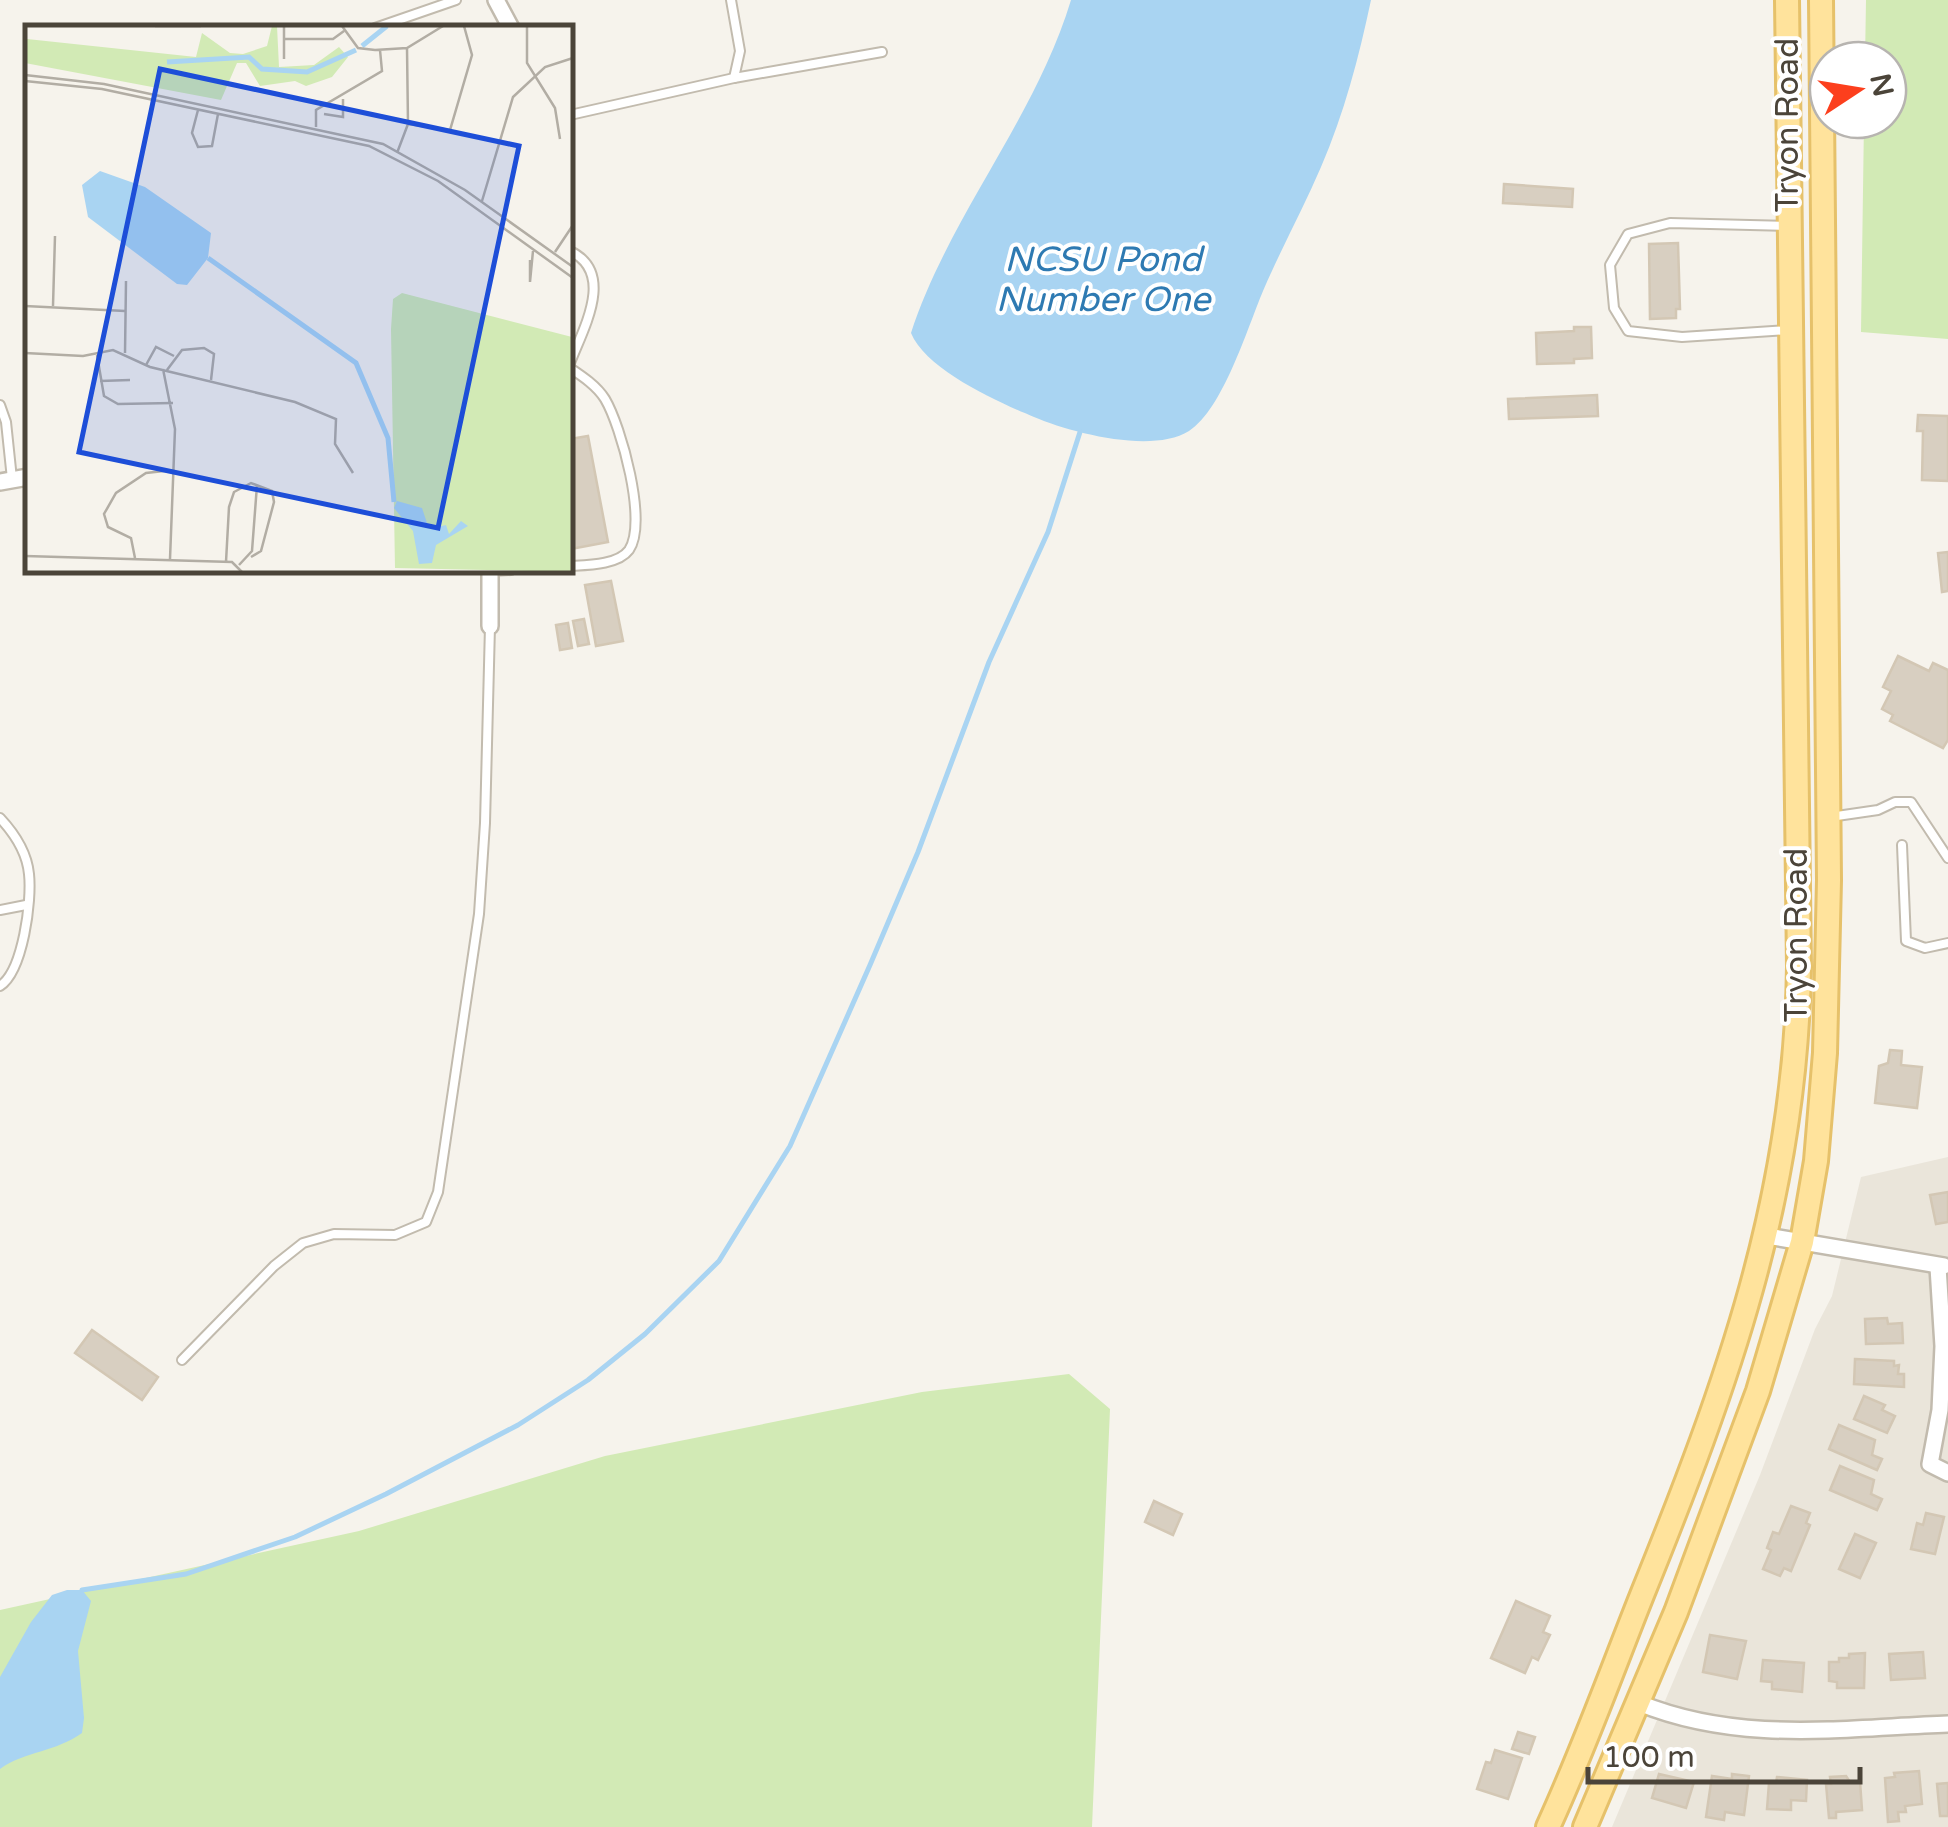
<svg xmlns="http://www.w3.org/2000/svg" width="1948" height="1827" font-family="'Varela Round',sans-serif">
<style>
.residential{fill:#eae5da}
.green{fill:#d2eab5}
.water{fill:#a9d4f2}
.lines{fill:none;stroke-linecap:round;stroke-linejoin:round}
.stream{stroke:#a9d4f2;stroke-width:5}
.building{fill:#d8cfc1;stroke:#d3c7b4;stroke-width:2.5}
.service-casing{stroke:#c2bbae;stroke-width:12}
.minor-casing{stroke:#c2bbae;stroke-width:20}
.primary-casing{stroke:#e6c16a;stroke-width:28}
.service{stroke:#fff;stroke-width:8}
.minor{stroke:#fff;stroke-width:15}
.primary{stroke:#ffe39c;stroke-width:22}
.labels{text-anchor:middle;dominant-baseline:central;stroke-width:8;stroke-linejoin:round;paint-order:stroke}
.street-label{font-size:32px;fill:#4b4439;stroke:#fff}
.water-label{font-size:35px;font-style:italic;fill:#2e7ab2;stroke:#fff}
.inset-river{fill:none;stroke:#a9d4f2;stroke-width:5}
.inset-road{fill:none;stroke:#b2ada4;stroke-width:2.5}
.view{fill:#1d4ed8;fill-opacity:0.15;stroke:#1d4ed8;stroke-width:5}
.inset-edge{fill:none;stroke:#4b4439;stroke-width:5}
</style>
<rect width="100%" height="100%" fill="#f6f3ec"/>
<polygon class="residential" points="1948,1157 1948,1827 1612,1827 1760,1475 1815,1329 1832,1296 1861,1177"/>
<g class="green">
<polygon points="1866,0 1948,0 1948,339 1861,332 1864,120 1888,120 1888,60 1865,60"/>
<polygon points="1069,1374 1110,1409 1092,1827 0,1827 0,1610 359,1531 605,1456 922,1392"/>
</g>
<g class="water">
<path d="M1071,0h300c-12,57 -27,114 -50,167 -18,42 -40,82 -58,124 -16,38 -40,118 -74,140 -37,23 -117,2 -155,-14 -36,-15 -108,-47 -123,-84 38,-117 124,-214 160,-333z"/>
<path d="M67,1590h15l9,11 -13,50 6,67 -2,15c-26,19 -57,18 -82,36v-92l31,-55 21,-27z"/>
</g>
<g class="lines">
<polyline class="stream" points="82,1590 186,1574 295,1537 386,1494 518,1425 588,1380 645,1334 719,1261 790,1146 870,965 918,852 989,662 1048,532 1080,432"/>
</g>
<g class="building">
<polygon points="1504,184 1573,189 1572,207 1503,203"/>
<polygon points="1678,243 1680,309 1676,309 1676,318 1650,319 1649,244"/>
<polygon points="1574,327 1591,327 1592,358 1574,359 1574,363 1537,364 1536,333 1574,331"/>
<polygon points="1597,395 1598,416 1509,419 1508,399"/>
<polygon points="1918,415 1948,416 1948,481 1922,480 1923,431 1917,431"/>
<polygon points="588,436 608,542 571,549 570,439"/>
<polygon points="1948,552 1948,591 1942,592 1938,553"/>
<polygon points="611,581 623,641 596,646 585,585"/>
<polygon points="584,619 589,644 578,646 573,621"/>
<polygon points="568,623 572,648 560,650 556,625"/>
<polygon points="1898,656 1929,671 1933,663 1948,670 1948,740 1943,748 1890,721 1893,715 1882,709 1891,691 1883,687"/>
<polygon points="1890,1050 1902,1051 1901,1065 1922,1067 1917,1108 1875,1103 1879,1066 1888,1063"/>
<polygon points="1948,1192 1948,1222 1936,1224 1930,1195"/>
<polygon points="1887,1318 1888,1324 1902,1323 1903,1343 1866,1344 1865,1319"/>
<polygon points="92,1330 158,1377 142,1400 75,1353"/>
<polygon points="1855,1359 1894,1361 1894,1366 1899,1365 1898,1374 1904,1374 1904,1387 1854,1384"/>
<polygon points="1864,1396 1885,1405 1882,1410 1895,1416 1887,1433 1854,1419"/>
<polygon points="1839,1425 1875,1440 1872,1455 1882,1459 1877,1470 1829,1449"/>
<polygon points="1840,1466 1874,1480 1871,1494 1882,1499 1877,1510 1830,1490"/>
<polygon points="1154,1501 1182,1514 1173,1535 1145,1522"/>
<polygon points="1791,1506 1810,1513 1806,1523 1810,1525 1791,1571 1784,1568 1780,1576 1763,1569 1771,1550 1767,1548 1773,1532 1779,1534"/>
<polygon points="1926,1513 1944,1517 1935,1554 1911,1549 1917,1523 1923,1525"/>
<polygon points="1855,1534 1876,1543 1860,1578 1839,1569"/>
<polygon points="1516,1601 1550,1616 1543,1632 1550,1635 1538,1660 1532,1657 1525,1673 1491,1658"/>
<polygon points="1710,1635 1746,1641 1737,1679 1703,1672"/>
<polygon points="1923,1652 1925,1678 1891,1680 1889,1654"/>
<polygon points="1865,1653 1864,1688 1837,1688 1837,1682 1829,1681 1829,1662 1839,1662 1839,1658 1849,1658 1849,1654"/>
<polygon points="1763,1660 1804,1663 1802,1692 1772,1689 1772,1682 1761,1681"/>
<polygon points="1518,1732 1535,1737 1529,1754 1512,1749"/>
<polygon points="1495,1750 1522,1758 1508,1799 1477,1789 1486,1762 1491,1763"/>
<polygon points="1919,1771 1922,1804 1905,1806 1906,1812 1898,1812 1899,1821 1888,1822 1885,1778 1895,1777 1894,1773"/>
<polygon points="1659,1774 1694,1782 1686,1808 1652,1798"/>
<polygon points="1732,1774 1749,1776 1744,1815 1725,1812 1724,1820 1706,1817 1712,1776 1732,1779"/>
<polygon points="1846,1776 1850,1782 1860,1781 1862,1810 1836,1812 1836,1818 1829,1818 1826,1784 1831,1784 1830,1777"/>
<polygon points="1777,1777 1807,1780 1806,1801 1791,1800 1791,1810 1767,1809 1769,1783 1776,1783"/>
<polygon points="1948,1783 1948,1816 1940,1816 1937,1784"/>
</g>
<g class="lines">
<g class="service-casing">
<g id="service">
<polyline points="731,0 740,51 734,78"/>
<polyline points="375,28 456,0"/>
<polyline points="570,115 734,78 882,52"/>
<polyline points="1785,226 1670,223 1628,234 1610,265 1614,308 1628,331 1682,337 1789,330"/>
<path d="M570,251c46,22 13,78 0,112"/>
<path d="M570,368c12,8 27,18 35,31 16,27 43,123 24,151 -11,15 -42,15 -59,16"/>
<polyline points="0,405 6,422 12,479"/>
<polyline points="491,571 511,570"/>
<polyline points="1830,817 1878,810 1895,802 1911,802 1948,858"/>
<path d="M0,818c14,15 27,35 29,56 3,27 -6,97 -29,112"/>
<polyline points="1902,845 1906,941 1925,948 1948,943"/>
<polyline points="0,910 26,905"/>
<polyline points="182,1360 274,1266 303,1243 334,1234 395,1235 426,1222 438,1192 479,914 485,823 490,626"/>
</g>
</g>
<g class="minor-casing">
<g id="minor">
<polyline points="496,0 511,28"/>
<polyline points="0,482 28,477"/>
<polyline points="490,626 490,570"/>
<polyline points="1767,1236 1944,1266"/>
<polyline points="1938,1267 1943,1346 1940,1410 1930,1464 1948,1473"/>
<path d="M1639,1703c101,41 203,25 309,21"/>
</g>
</g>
<g class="primary-casing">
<g id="primary">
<path d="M1548,1827c35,-76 63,-154 94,-232 85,-210 154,-399 157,-628l-12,-967"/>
<polyline points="1585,1827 1676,1612 1758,1391 1802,1242 1816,1161 1825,1053 1829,880 1821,0"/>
</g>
</g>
<use href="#service" class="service"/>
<use href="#minor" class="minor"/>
<use href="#primary" class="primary"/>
</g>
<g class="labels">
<g class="street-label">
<text transform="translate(1788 125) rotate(-90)">Tryon Road</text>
<text transform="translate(1797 935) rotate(-90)">Tryon Road</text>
</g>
<g class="water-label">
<text x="1103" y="260">NCSU Pond<tspan x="1103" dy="40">Number One</tspan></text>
</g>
</g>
<g transform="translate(25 25)">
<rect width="548" height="548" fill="#f6f3ec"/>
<path d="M247,1h5l2,41 35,-2 25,-18 9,10 -16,20 -26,9 -11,-5 -35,5 -14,-23h-9l-16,37 -196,-37 2,-24 169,18 6,-24 28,20 13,1 24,-8zM377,268l170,44v235l-177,-4 -4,-239 2,-30z" fill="#d2eab5"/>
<path d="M75,146l45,16 66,46 -3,25 -21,27 -10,-1 -89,-67 -6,-32zM372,476l25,7 7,21 17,-4 3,9 12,-13 7,5 -32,19 -4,18 -13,1 -6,-33 -19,-23z" fill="#a9d4f2"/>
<path class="inset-river" d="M337,21l25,-20M142,37l82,-5 13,12 45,3 49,-22M183,233l148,105 32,75 6,64"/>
<path class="inset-road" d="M130,1h46M317,1l16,22 17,2 32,-2 36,-22M502,1v37l28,45 5,31M259,14h49l11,-8M259,34v-33M0,50l79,9 279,60 82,46 108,77M0,56l77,8 267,57 69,35 135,97M173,85l-6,23 6,14 14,-1 6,-32M299,89l19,3v-18M383,99l42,6 22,-75 -8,-29M291,102v-17l66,-39 -2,-21M372,128l11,-29 -1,-76M457,176l31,-104 32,-30 28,-9M530,227l18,-27M505,235v22l3,-31M0,281l100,5M28,281l2,-70M0,328l58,3 30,-6 37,17 145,35 41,17 -1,25 18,29M100,328l1,-72M72,330l7,41 14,8 55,-1M121,340l10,-18 18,9M138,344l12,60 -5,130M142,345l15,-20 22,-2 10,6 -3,26M75,356l30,-1M0,531l207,6 10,10M110,533l-4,-20 -23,-11 -4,-13 12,-21 30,-20 27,-3M201,537l3,-55 5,-15 17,-9 21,8 2,11 -13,49 -10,6M214,540l13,-14 5,-66"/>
<path class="view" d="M135,44l359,77 -81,382 -359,-76z"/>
<rect width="548" height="548" class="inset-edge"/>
</g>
<g transform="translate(1858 90) rotate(78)"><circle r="48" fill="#ffffff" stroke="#b7b4b0" stroke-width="2.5"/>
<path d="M0-8L18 38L0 25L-18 38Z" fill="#fc3f1d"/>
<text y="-15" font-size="28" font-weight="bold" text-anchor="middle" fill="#4b4439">N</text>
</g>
<path d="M1588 1767v15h272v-15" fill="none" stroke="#4b4439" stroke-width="5"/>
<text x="1603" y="1767" font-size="30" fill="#4b4439" stroke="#ffffff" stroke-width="8" paint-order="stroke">100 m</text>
</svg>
